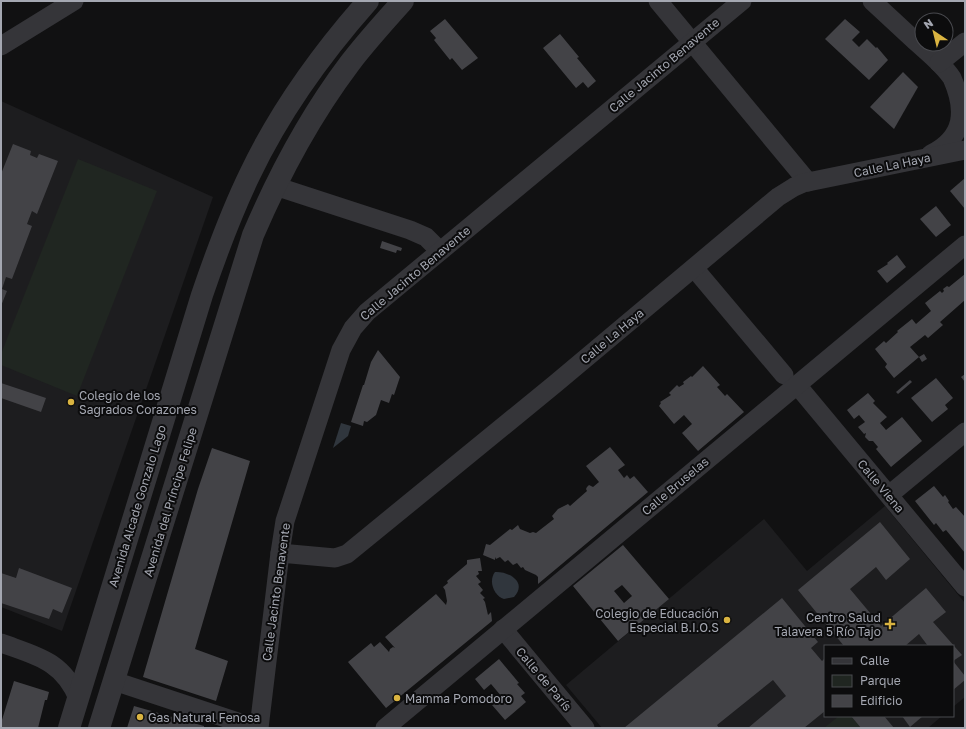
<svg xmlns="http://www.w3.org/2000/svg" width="966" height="729" font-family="'Golos Text',sans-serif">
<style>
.built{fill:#1d1d1f}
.green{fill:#202621}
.water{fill:#30363d}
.building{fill:#434347;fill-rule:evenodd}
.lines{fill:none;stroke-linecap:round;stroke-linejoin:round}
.minor{stroke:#353539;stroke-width:19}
.tertiary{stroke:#353539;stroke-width:22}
.poi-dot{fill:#dab441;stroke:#0c0c0d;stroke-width:1.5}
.labels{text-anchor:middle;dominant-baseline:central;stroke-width:4;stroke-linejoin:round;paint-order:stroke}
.street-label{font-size:12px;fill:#a4a7b1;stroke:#0c0c0d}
.poi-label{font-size:12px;fill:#a4a7b1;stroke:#0c0c0d;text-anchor:start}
</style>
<rect width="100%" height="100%" fill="#111112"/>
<g class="built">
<polygon points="1,101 213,197 62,631 1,607"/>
<polygon points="885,506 965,603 965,697 953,707 953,646 825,646 825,716 942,716 928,728 602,728 566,685 764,519 807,571"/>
</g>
<g class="green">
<polygon points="78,159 157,191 77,396 1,365 1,354"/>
<polygon points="839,716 851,716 861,728 824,728"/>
</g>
<g class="water">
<polygon points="341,423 351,426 348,436 333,448"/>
<path d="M495,572c13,-1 33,10 19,25l-10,2c-10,-3 -16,-18 -9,-27z"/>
</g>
<g class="building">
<polygon points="445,19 478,58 462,70 452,58 450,60 434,40 436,38 430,31"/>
<polygon points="845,19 860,32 852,40 859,47 867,39 876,48 877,47 888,60 869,80 825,39"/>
<polygon points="560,34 579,57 577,58 596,81 588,88 583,82 576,88 543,48"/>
<polygon points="903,72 918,87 894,129 870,107"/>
<polygon points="13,144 31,151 30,155 37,158 39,154 58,161 37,214 32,211 27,224 32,226 12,279 6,277 2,289 7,291 1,306 1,174"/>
<polygon points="965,178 965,209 950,191"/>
<polygon points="936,206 951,225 936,237 920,219"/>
<polygon points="382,241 402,248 401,251 397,250 396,253 380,248"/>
<polygon points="897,255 906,267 887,283 877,271 888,264 887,263"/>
<polygon points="965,274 965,300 940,322 943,325 928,338 925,335 910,347 919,357 894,378 885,367 887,364 875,349 884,341 886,343 898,332 897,331 912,319 916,324 931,311 925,303 940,291 942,293 944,291 943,289 947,286 949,287"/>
<polygon points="378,350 400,377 394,395 392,394 389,403 381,400 376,415 367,422 364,421 363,426 351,422 363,385 364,385 371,362"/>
<polygon points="924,354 927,359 922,362 919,357"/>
<polygon points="703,366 720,385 717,387 725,396 727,394 744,412 698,451 682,433 692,424 684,415 674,424 659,406 661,403 660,402 671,395 669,393 677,385 679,387 684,384 683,382 691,376 692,377"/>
<polygon points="965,374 965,382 961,377"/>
<polygon points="936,378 953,398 945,405 948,409 932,422 911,398"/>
<polygon points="910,380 912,382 898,394 896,392"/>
<polygon points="1,383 46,398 41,412 1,398"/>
<polygon points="868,393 875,401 873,403 887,417 880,423 886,430 902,417 922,441 891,467 876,449 878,447 873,441 869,441 865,437 866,433 864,434 858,427 865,422 859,415 854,419 847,410"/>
<polygon points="610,447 625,465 618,470 624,478 627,475 630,479 634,476 648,492 538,584 538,577 536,575 525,570 523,567 521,568 517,563 513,565 508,560 505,562 500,557 496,559 495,557 495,560 483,555 486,544 490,545 510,529 512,530 518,525 520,529 530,533 533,532 536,533 554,519 552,516 558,509 568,504 570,506 587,491 586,489 587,487 589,485 593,487 599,482 586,466"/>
<polygon points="212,448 250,461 195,649 228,661 216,701 143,677 198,489"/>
<polygon points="934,486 943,497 945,495 949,501 948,502 953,509 956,507 965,517 965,553 946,530 943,532 936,523 934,525 915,501"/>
<polygon points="880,522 910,559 886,580 876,567 850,589 881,626 926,588 946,612 933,622 962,655 953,661 965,676 965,680 953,690 953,646 928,646 919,634 905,646 844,646 798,590"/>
<path d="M623,545l46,54 -51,42 -45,-55zM622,585l10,11 -8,7 -10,-12z"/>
<polygon points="480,558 482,571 478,571 479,574 476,576 481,582 478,584 483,590 480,593 485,598 483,599 485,602 488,615 491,612 492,621 386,708 348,662 371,643 374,647 380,642 389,652 390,649 393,647 395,648 385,637 436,594 446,605 447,601 445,590 443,587 448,583 447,581 467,564 467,560"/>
<polygon points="19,568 72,588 62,613 53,609 49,619 1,603 1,573 16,578"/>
<polygon points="782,598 818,642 811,648 822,661 825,658 825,711 804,728 748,728 786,696 773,680 717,725 719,728 624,728"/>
<polygon points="499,659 519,683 517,684 525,693 521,696 526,702 505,720 492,705 502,697 491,684 484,690 475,679"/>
<polygon points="14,681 49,692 47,700 45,700 38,728 1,728 1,723"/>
<polygon points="134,706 204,726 204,728 127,728"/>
<polygon points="851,716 884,716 894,728 861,728"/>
<polygon points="902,716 923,716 910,727"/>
</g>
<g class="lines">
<g class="minor">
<polyline points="658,1 808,182"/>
<path d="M872,1c14,13 27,25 41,38 13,12 29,24 39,39 14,32 13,59 -21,76"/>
<polyline points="1,46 74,1"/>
<polyline points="939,63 965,42"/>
<polyline points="275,186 410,230 426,237 440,251"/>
<polyline points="694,268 784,375"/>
<polyline points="797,385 965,587"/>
<polyline points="889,495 965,432"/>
<polyline points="280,553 335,558 347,554 555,384 778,197 794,187 803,183 965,150"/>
<polyline points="503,629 585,728"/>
<path d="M1,643c35,13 61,17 77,55"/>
<polyline points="114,681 256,728"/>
<polyline points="259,728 280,553 285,521 341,350 353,328 367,312 742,1"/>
<polyline points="385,728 965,245"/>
</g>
<g class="tertiary">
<path d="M69,728l133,-433c14,-41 29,-82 48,-121 30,-63 72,-121 118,-173"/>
<path d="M99,728l154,-493c26,-61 57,-119 97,-172 16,-21 35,-42 53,-62"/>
</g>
</g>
<g class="poi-dot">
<circle cx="71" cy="402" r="4"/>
<circle cx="727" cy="620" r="4"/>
<path d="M888 618h4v4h4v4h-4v4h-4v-4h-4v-4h4z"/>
<circle cx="397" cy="698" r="4"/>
<circle cx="140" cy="717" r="4"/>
</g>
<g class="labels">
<g class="street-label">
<text transform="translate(664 65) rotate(-40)">Calle Jacinto Benavente</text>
<text transform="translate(892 165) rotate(-12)">Calle La Haya</text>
<text transform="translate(415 273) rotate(-40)">Calle Jacinto Benavente</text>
<text transform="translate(612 336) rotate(-40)">Calle La Haya</text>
<text transform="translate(675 486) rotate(-40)">Calle Bruselas</text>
<text transform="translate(881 486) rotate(50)">Calle Viena</text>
<text transform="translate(170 502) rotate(-73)">Avenida del Príncipe Felipe</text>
<text transform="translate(137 506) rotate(-73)">Avenida Alcade Gonzalo Lago</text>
<text transform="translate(276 592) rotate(-82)">Calle Jacinto Benavente</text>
<text transform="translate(544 679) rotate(50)">Calle de París</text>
</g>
<g class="poi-label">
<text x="79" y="395">Colegio de los<tspan x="79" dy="14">Sagrados Corazones</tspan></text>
<text x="719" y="613" text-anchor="end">Colegio de Educación<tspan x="719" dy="14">Especial B.I.O.S</tspan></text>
<text x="881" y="617" text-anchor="end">Centro Salud<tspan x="881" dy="14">Talavera 5 Río Tajo</tspan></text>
<text x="405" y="698">Mamma Pomodoro</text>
<text x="148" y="717">Gas Natural Fenosa</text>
</g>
</g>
<rect width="966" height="729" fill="none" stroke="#a4a7b1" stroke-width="4"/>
<rect x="824" y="645" width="130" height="72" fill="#0c0c0d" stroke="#494a4f"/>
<rect x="832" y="658" width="20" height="6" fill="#353539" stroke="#494a4f"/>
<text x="860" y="665" font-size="12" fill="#a4a7b1">Calle</text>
<rect x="832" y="675" width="20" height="12" fill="#202621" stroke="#494a4f"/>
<text x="860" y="685" font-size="12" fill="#a4a7b1">Parque</text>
<rect x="832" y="695" width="20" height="12" fill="#434347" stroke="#494a4f"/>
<text x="860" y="705" font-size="12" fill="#a4a7b1">Edificio</text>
<g transform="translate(934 32) rotate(325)"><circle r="19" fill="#0c0c0d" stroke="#494a4f"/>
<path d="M0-3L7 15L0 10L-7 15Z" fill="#dab441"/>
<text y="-6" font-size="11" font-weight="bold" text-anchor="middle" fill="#a4a7b1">N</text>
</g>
</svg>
